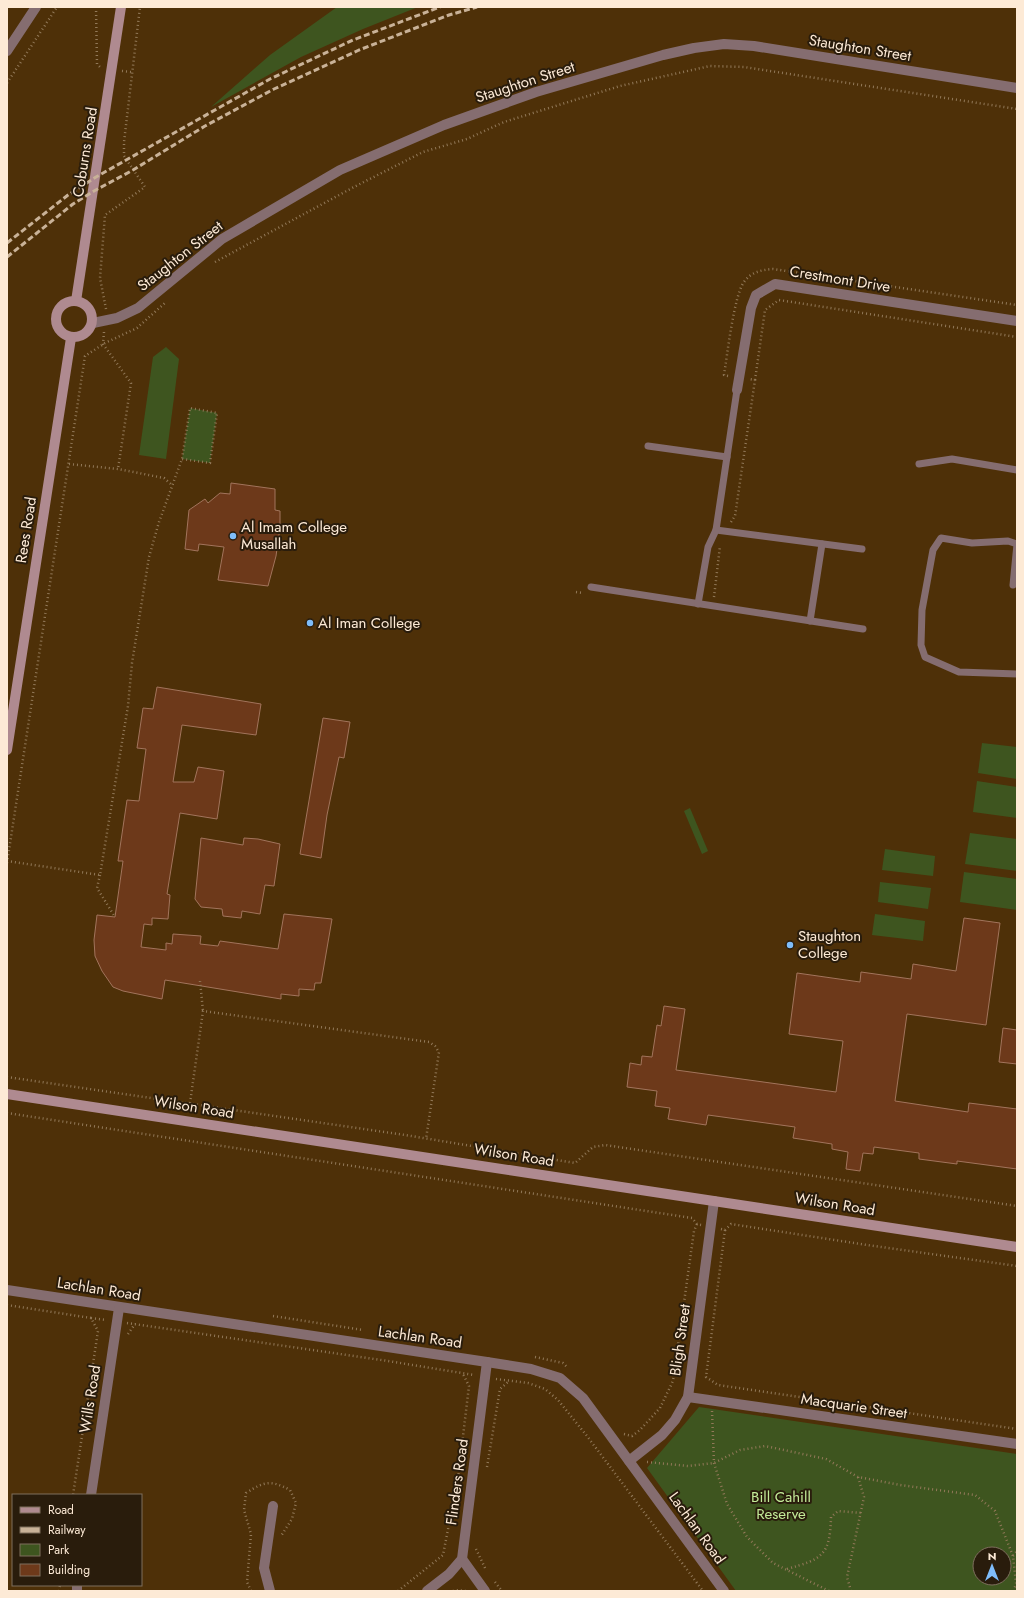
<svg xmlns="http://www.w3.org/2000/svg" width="1024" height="1598" font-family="Jost,sans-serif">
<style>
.green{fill:#3e551f;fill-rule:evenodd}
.building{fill:#6d391a;stroke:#a2745c}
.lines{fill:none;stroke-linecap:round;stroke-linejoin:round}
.path{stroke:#927959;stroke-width:2.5;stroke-dasharray:1 3;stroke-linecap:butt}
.lane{stroke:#856d70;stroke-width:7}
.street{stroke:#856d70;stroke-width:10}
.secondary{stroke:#af8a90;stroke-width:10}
.rail{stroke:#c9b298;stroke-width:3;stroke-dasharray:6 3;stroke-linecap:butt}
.poi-dot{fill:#7fbdfa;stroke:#291c0c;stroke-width:1.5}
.labels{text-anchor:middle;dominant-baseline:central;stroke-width:4;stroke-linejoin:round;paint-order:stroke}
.street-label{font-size:15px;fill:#fdead6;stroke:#291c0c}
.poi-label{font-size:15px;fill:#fdead6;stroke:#291c0c;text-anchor:start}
.park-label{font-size:15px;fill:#c3eb98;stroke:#291c0c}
</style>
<rect width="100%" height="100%" fill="#4e3008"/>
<g class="green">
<polygon points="337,7 418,7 363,29 301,57 211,107 270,55"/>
<polygon points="166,347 179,359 166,459 139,455 153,357"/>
<polygon points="190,408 217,413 210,463 182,459"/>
<polygon points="982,743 1017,747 1017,779 978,773"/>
<polygon points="977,781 1017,787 1017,818 973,812"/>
<polygon points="690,808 708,851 702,854 684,811"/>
<polygon points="970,833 1017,839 1017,871 965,864"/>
<polygon points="885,849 935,856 933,876 882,870"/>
<polygon points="964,872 1017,879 1017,910 960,902"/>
<polygon points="880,882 931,888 928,909 878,902"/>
<polygon points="875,914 925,921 923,941 872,935"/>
<path d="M699,1407l318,47v137h-281l-89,-123zM980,1554h24v24h-24z"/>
</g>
<g class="building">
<polygon points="231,483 275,489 275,510 280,511 280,528 276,556 268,586 218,580 224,547 199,544 198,551 185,549 189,510 205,499 208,503 220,493 230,494"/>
<polygon points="157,687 261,704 256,735 182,725 173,782 194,782 198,767 224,771 217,819 180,813 167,894 170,895 168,919 152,918 152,925 144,924 141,947 166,950 166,943 172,944 173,934 201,936 200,944 218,946 220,941 278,949 284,914 332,919 321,983 315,983 314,990 299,989 299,996 281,994 281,999 165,980 162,999 123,991 113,987 102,971 95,956 94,940 97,915 115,917 123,861 118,861 127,800 139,801 146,749 137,748 143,708 153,709"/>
<polygon points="323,718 350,722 344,758 339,757 327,815 321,858 300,854"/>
<polygon points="201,838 243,845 244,838 258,839 280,844 274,886 265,885 260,914 242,911 241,918 223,916 222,909 201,907 195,899"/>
<polygon points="964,918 1000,923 986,1025 907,1014 895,1101 968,1112 969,1103 1017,1109 1017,1169 957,1161 957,1164 919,1159 919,1153 874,1147 873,1154 863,1153 860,1171 846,1169 848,1152 832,1149 832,1144 793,1138 795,1127 708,1115 706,1125 668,1119 670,1108 655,1106 657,1091 627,1087 630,1063 641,1065 642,1056 652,1057 657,1025 661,1026 664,1006 685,1009 676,1070 836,1092 843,1041 789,1034 797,973 860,982 861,972 911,979 913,964 956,971"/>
<polygon points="1003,1028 1017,1030 1017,1064 999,1062"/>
</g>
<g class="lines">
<g class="path">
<polyline points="96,7 97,64 101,68"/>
<polyline points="122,71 131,72"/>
<polyline points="7,83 57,7"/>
<polyline points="215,262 354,187 423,152 467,139 504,122 620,86 710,66 744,67 1017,109"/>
<polyline points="106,309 100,278 105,215 145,187 124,156 124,142 140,7"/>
<polyline points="104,332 103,344 131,383 118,469"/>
<path d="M728,376l-4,-1c3,-18 10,-80 20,-93 7,-10 17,-12 29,-13l244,36"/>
<polyline points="755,380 765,310 779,300 1017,337"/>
<polyline points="69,464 118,469 164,478 172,485"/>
<polyline points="731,522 735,516 755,380 749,379"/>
<polyline points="576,592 583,593"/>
<polyline points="714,597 720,546"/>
<polyline points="7,861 100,875 128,706 132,663 149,557 159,522 182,459 190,408 217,413 210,463 182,459"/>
<polyline points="7,863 85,356 105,343 137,328 166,302"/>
<polyline points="100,875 97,888 115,917"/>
<polyline points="200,981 203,1011"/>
<polyline points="7,1077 405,1135 575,1163 593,1147 605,1145 1017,1206"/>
<polyline points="190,1103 203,1011 429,1042 435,1046 439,1052 426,1139"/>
<polyline points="7,1113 692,1218 697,1224 701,1225"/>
<polyline points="721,1229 725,1230 731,1224 867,1245 1017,1266"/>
<polyline points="725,1230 706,1377 718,1385 1017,1429"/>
<polyline points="7,1305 91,1318 98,1331 73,1495"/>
<polyline points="273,1316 363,1330"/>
<polyline points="91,1318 106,1320"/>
<polyline points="127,1323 388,1361 474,1375"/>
<polyline points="128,1334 135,1324"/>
<polyline points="535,1357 563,1363 568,1368"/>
<polyline points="496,1379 528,1383 545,1389 558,1400 587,1436 703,1591"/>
<polyline points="712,1411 714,1463 727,1504 747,1537 773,1563 829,1591"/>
<polyline points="624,1434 632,1436 640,1430 660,1408 673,1381 694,1231 697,1224"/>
<polyline points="647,1462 688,1466 714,1463 740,1450 765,1446 826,1459 858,1477 900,1485 975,1495 995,1511 1013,1556 1016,1583 1014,1591"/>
<polyline points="487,1467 500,1389 509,1381"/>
<polyline points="476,1549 486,1570"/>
<polyline points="1013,1556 1017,1551"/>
<path d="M787,1569c35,-10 43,-13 44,-52l7,-6 24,2"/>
<polyline points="495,1582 502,1591"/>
<polyline points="59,1591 60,1585"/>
<path d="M251,1591l-4,-9 4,-48 -7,-24 2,-17c19,-12 25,-13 44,-3l6,13 -4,16 -11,17"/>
<polyline points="398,1591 443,1555 458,1478 469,1386 463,1374"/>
<polyline points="453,1591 455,1590 466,1591"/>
<polyline points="851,1591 847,1577 864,1497 858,1477"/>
</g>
<g class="lane">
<polyline points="648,446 727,457"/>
<polyline points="919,464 952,459 1017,470"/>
<polyline points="716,530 862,549"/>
<polyline points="1013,585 1017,544 1008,541 972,543 941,538 933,550 922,610 921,645 925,657 959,672 1017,674"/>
<polyline points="591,587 863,629"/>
<polyline points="698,604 708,547 716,530 737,390"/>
<polyline points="810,621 822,544"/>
</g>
<g class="street">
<polyline points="7,51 36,7"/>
<polyline points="93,323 117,318 138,308 222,239 340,170 444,125 536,92 663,55 694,48 724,44 754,46 1017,88"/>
<polyline points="737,390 751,308 756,295 775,284 1017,321"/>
<polyline points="7,1290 487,1362 531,1369 560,1378 583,1398 724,1591"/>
<polyline points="688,1397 1017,1444"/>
<polyline points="629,1461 662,1435 675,1420 688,1397 714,1201"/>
<polyline points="91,1495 119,1308"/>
<polyline points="462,1559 485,1591"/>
<polyline points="77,1591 77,1585"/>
<polyline points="270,1591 264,1568 273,1506"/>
<polyline points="427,1591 449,1574 462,1559 487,1362"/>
</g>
<g class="secondary">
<circle cx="74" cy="319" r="18"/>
<polyline points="76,301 121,7"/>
<polyline points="7,750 71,338"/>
<polyline points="7,1094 1017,1247"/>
</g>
<g class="rail">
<polyline points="7,243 68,195 96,177 270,79 353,40 440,7"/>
<polyline points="7,257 73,204 94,191 133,170 205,126 274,89 359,50 449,15 477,7"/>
</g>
</g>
<g class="poi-dot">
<circle cx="233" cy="536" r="4"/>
<circle cx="310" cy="623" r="4"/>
<circle cx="790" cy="945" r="4"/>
</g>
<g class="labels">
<g class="street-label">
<text transform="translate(860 48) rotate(9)">Staughton Street</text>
<text transform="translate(525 82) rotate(-18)">Staughton Street</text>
<text transform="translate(85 152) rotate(-81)">Coburns Road</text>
<text transform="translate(180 256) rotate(-38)">Staughton Street</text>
<text transform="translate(840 279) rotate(9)">Crestmont Drive</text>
<text transform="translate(26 530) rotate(-81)">Rees Road</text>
<text transform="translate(194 1107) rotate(9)">Wilson Road</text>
<text transform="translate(514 1155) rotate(9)">Wilson Road</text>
<text transform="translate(835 1204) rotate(9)">Wilson Road</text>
<text transform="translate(99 1289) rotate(9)">Lachlan Road</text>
<text transform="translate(420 1337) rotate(8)">Lachlan Road</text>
<text transform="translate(680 1340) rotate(-82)">Bligh Street</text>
<text transform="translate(90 1399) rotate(-81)">Wills Road</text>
<text transform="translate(854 1406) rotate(8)">Macquarie Street</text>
<text transform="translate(457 1482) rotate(-82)">Flinders Road</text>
<text transform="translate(697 1528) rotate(54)">Lachlan Road</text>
</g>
<g class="poi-label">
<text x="241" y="527">Al Imam College<tspan x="241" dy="17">Musallah</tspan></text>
<text x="318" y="623">Al Iman College</text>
<text x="798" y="936">Staughton<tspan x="798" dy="17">College</tspan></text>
</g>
<g class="park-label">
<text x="781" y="1497">Bill Cahill<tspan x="781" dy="17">Reserve</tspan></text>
</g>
</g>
<rect width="1024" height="1598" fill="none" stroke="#fdead6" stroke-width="16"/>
<rect x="12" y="1494" width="130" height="92" fill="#291c0c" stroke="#7e6e5d"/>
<rect x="20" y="1507" width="20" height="6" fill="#af8a90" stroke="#7e6e5d"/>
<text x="48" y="1514" font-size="12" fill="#fdead6">Road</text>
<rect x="20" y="1527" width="20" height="6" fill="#c9b298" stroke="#7e6e5d"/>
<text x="48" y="1534" font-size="12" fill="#fdead6">Railway</text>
<rect x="20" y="1544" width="20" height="12" fill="#3e551f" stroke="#7e6e5d"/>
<text x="48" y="1554" font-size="12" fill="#fdead6">Park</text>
<rect x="20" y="1564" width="20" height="12" fill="#6d391a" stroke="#7e6e5d"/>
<text x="48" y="1574" font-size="12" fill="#fdead6">Building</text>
<g transform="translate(992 1566)"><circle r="19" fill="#291c0c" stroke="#7e6e5d"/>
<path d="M0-3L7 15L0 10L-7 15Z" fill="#7fbdfa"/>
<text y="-6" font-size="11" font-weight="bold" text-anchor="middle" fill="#fdead6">N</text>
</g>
</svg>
